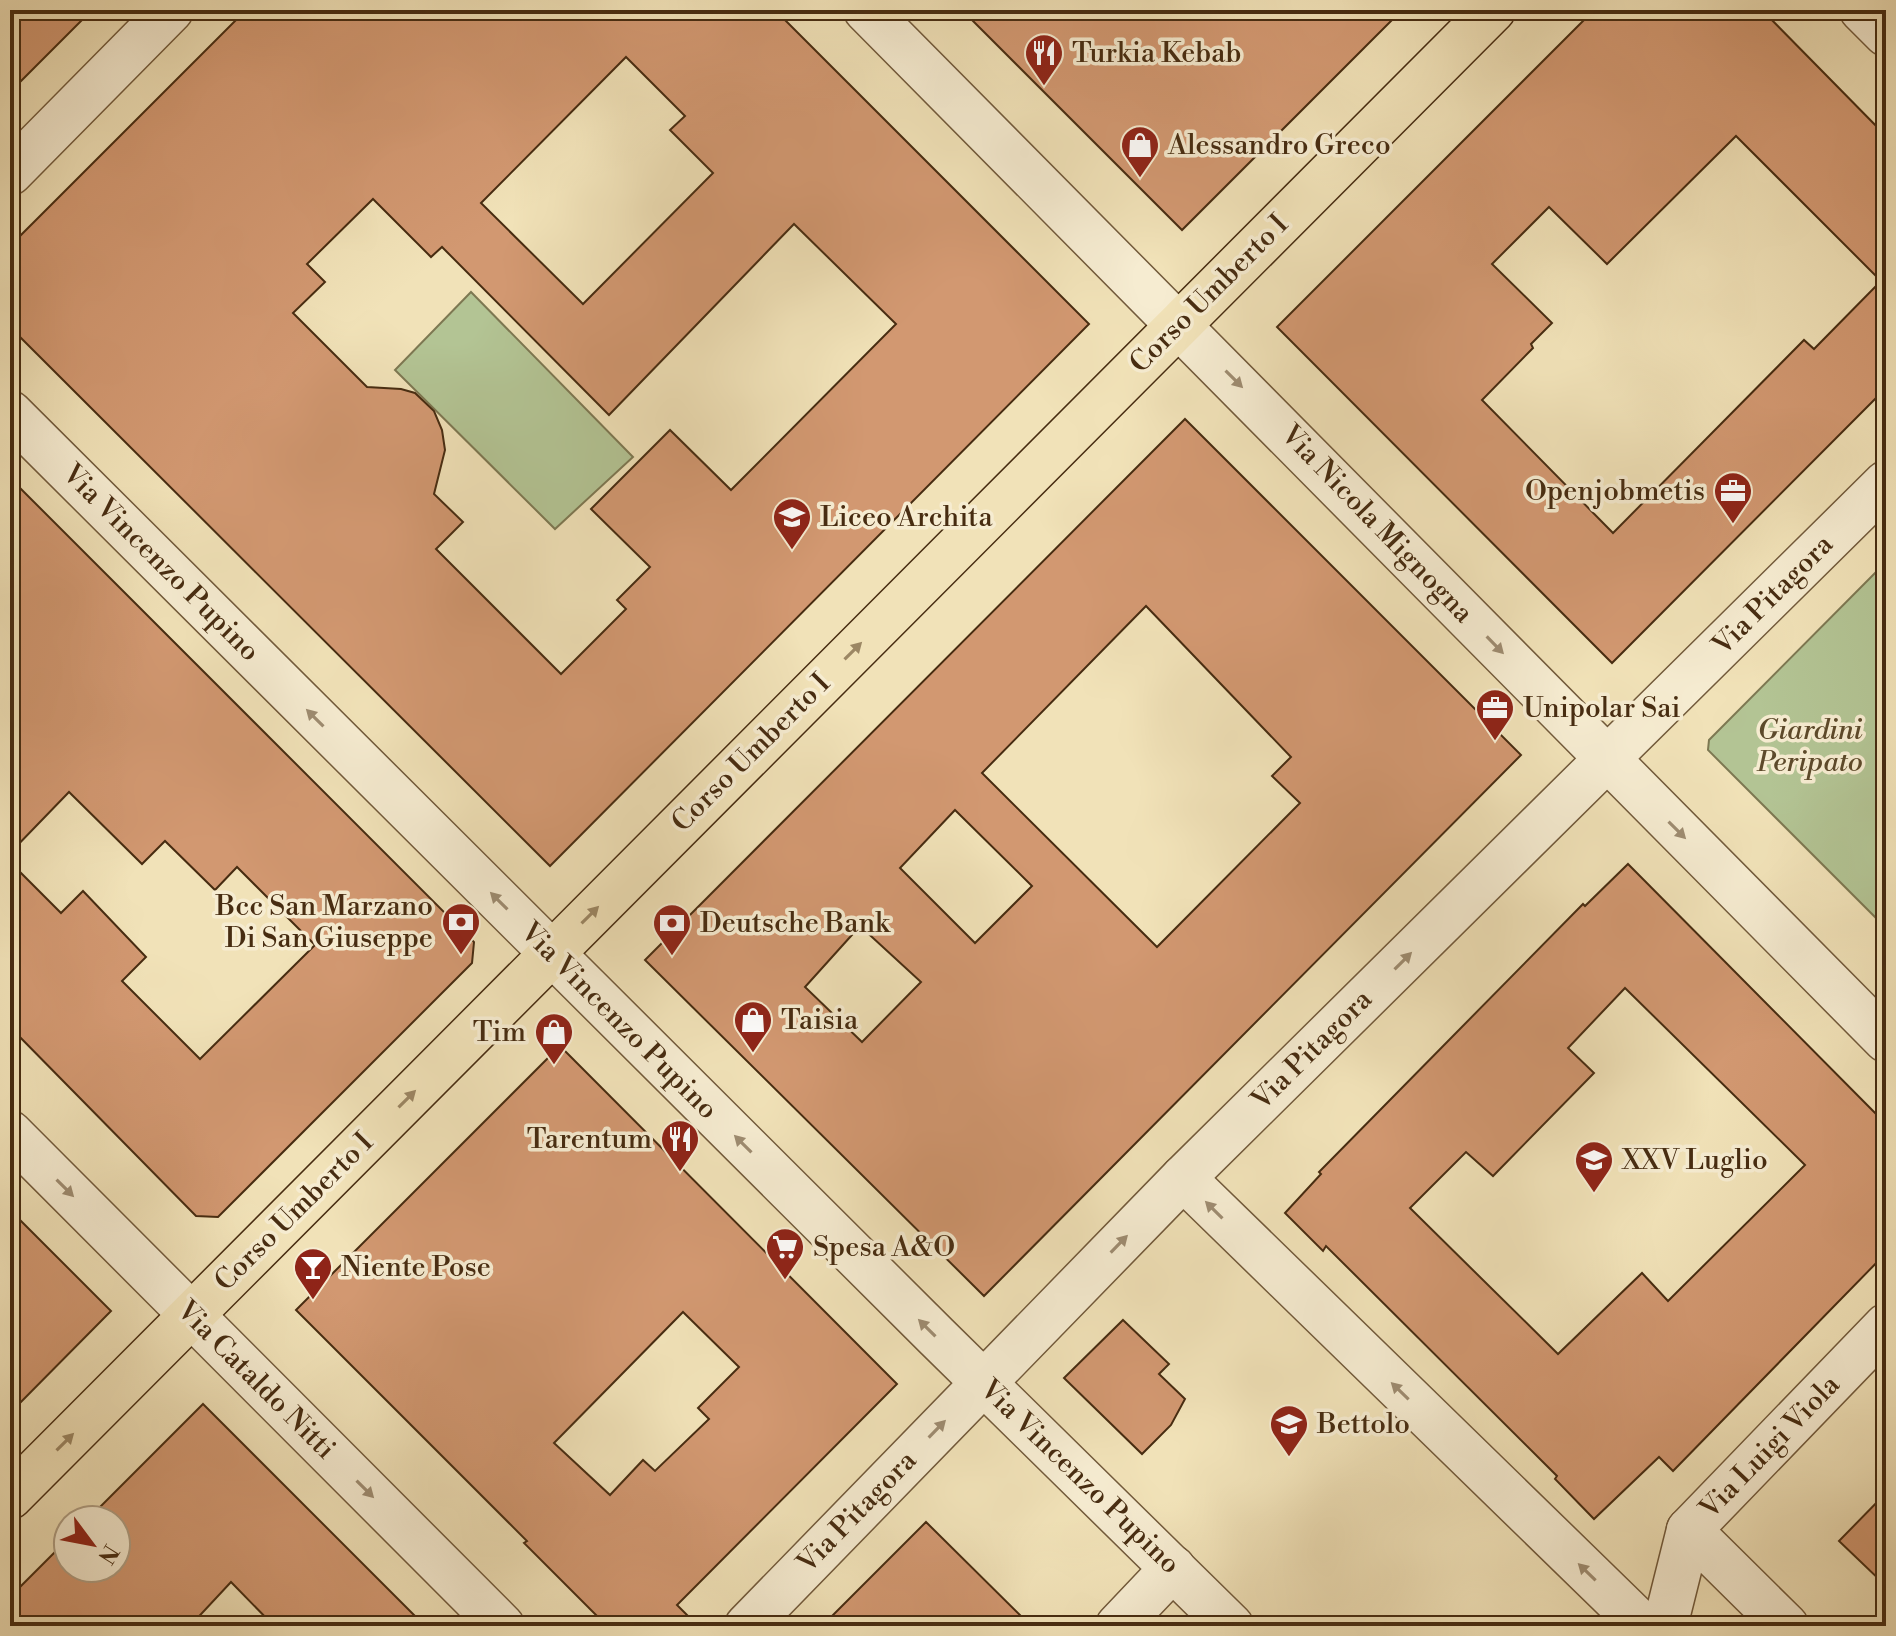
<svg xmlns="http://www.w3.org/2000/svg" width="1896" height="1636" font-family="'Libre Bodoni',serif">
<style>
.green{fill:#b3c494;stroke:#7d7852;stroke-width:2}
.building{fill:#d29871;stroke:#472c11;stroke-width:2;fill-rule:evenodd}
.lines{fill:none;stroke-linecap:round;stroke-linejoin:round}
.minor-casing{stroke:#725a3b;stroke-width:47}
.major-casing{stroke:#472c11;stroke-width:47}
.minor{stroke:#f6ecd1;stroke-width:44}
.major{stroke:#f1e2b8;stroke-width:44}
.oneway{fill:#9e8c71}
.oneway2{fill:#9c8764}
.labels{text-anchor:middle;dominant-baseline:central;stroke-width:7;stroke-linejoin:round;paint-order:stroke}
.poi-label{font-size:28px;fill:#472c11;stroke:#f6ecd1;text-anchor:start}
.street-label{font-size:28px;fill:#472c11;stroke:#f6ecd1}
.park-label{font-size:28px;font-style:italic;fill:#5d4a2b;stroke:#f6ecd1}
</style>
<rect width="100%" height="100%" fill="#f1e2b8"/>
<filter id="stains"><feTurbulence type="fractalNoise" baseFrequency=".0025" numOctaves="4"/><feColorMatrix values="0 0 0 0 .2 0 0 0 0 .09 0 0 0 0 .02 0 0 0 .5 -.17"/></filter>
<radialGradient id="worn" r=".72"><stop offset=".6" stop-color="#630" stop-opacity="0"/><stop offset="1" stop-color="#630" stop-opacity=".3"/></radialGradient>
<g class="green">
<polygon points="471,292 633,457 555,529 395,370"/>
<polygon points="1886,562 1886,928 1708,750 1709,740"/>
</g>
<g class="building">
<polygon points="10,10 92,10 10,92"/>
<path d="M246,10h529l314,314 -539,542 -540,-539v-81zM626,57l59,59 -15,14 43,43 -130,131 -102,-101zM373,199l58,58 11,-10 167,168 185,-191 102,100 -165,166 -61,-60 -79,79 59,58 -33,33 9,9 -65,65 -125,-125 27,-27 -29,-28 11,-44 -3,-20 -8,-19 -19,-18 -14,-4 -34,-2 -74,-74 32,-31 -18,-18z"/>
<polygon points="962,10 1402,10 1182,230"/>
<path d="M1594,10h168l124,126v252l-274,275 -335,-336zM1736,136l145,145 -67,68 -10,-9 -191,193 -131,-133 51,-52 -2,-4 21,-21 -60,-59 57,-57 58,57z"/>
<path d="M1185,419l336,336 -537,541 -339,-336zM1146,606l145,151 -19,19 28,27 -143,144 -175,-174zM955,810l77,76 -57,57 -75,-75zM860,926l61,56 -59,60 -57,-55z"/>
<polygon points="10,478 474,942 472,963 218,1217 196,1216 10,1027 10,862 61,913 83,891 146,957 122,981 200,1059 315,945 237,867 215,890 165,841 142,864 69,792 10,853"/>
<path d="M1628,864l258,260v129l-213,218 -14,-14 -65,62 -39,-40 2,-3 -231,-230 -3,5 -38,-38 36,-39 -2,-2 133,-135 131,-133 2,2zM1625,988l180,177 -137,136 -26,-28 -84,81 -148,-146 56,-56 27,24 101,-103 -26,-25z"/>
<path d="M560,1046l337,338 -220,221 21,21h-91l-83,-83 3,-2 -231,-231zM683,1312l56,55 -41,41 11,11 -54,52 -12,-11 -33,35 -56,-52z"/>
<polygon points="10,1210 111,1311 10,1413"/>
<polygon points="1123,1320 1169,1364 1159,1374 1185,1399 1171,1425 1142,1454 1064,1378"/>
<polygon points="203,1404 425,1626 274,1626 231,1582 190,1626 10,1626 10,1597 68,1539 68,1568 116,1568 116,1520 87,1520"/>
<polygon points="1886,1493 1886,1586 1839,1541"/>
<polygon points="926,1522 1031,1626 822,1626"/>
</g>
<g class="lines">
<g class="minor-casing">
<g id="minor">
<polyline points="866,10 1886,1040"/>
<polyline points="1862,10 1886,34"/>
<polyline points="10,173 171,10"/>
<polyline points="10,413 936,1336 1231,1626"/>
<polyline points="10,1133 502,1626"/>
<polyline points="1183,1178 1643,1626"/>
<polyline points="1689,1530 1786,1626"/>
<polyline points="747,1626 1183,1178 1886,483"/>
<polyline points="1118,1626 1173,1568"/>
<polyline points="1665,1626 1689,1530 1886,1326"/>
</g>
</g>
<g class="major-casing">
<polyline id="major" points="10,1497 1493,10"/>
</g>
<use href="#minor" class="minor"/>
<use href="#major" class="major"/>
</g>
<defs><path id="oneway-solid" d="M-6-.8H1V-3.2L6.5 0L1 3.2V.8H-6Z" transform="scale(2)"/></defs>
<g class="oneway">
<use href="#oneway-solid" transform="translate(1234 379) rotate(45)"/>
<use href="#oneway-solid" transform="translate(1495 645) rotate(46)"/>
<use href="#oneway-solid" transform="translate(315 718) rotate(-135)"/>
<use href="#oneway-solid" transform="translate(1677 830) rotate(45)"/>
<use href="#oneway-solid" transform="translate(499 901) rotate(-135)"/>
<use href="#oneway-solid" transform="translate(1403 961) rotate(-45)"/>
<use href="#oneway-solid" transform="translate(743 1144) rotate(-135)"/>
<use href="#oneway-solid" transform="translate(65 1188) rotate(45)"/>
<use href="#oneway-solid" transform="translate(1214 1210) rotate(-135)"/>
<use href="#oneway-solid" transform="translate(1119 1244) rotate(-46)"/>
<use href="#oneway-solid" transform="translate(927 1328) rotate(-135)"/>
<use href="#oneway-solid" transform="translate(1400 1391) rotate(-136)"/>
<use href="#oneway-solid" transform="translate(937 1429) rotate(-46)"/>
<use href="#oneway-solid" transform="translate(365 1489) rotate(45)"/>
<use href="#oneway-solid" transform="translate(1587 1572) rotate(-136)"/>
</g>
<g class="oneway2">
<use href="#oneway-solid" transform="translate(853 651) rotate(-45)"/>
<use href="#oneway-solid" transform="translate(590 915) rotate(-45)"/>
<use href="#oneway-solid" transform="translate(407 1099) rotate(-45)"/>
<use href="#oneway-solid" transform="translate(65 1442) rotate(-45)"/>
</g>
<defs>
<g id="restaurant-pin" transform="scale(2)"><path d="M0 17L-7.5 6A9.5 9.5 0 1 1 7.5 6Z" fill="#8f2418" stroke="#f6ecd1"/><path d="M-5-6h1v4h1v-4h1v4h1v-4h1v5L-1.5 .5V6h-2V.5L-5-1ZM5-6V6H3V1.5H1.5Q1.5-4 5-6Z" fill="#fff"/></g>
<g id="shop-pin" transform="scale(2)"><path d="M0 17L-7.5 6A9.5 9.5 0 1 1 7.5 6Z" fill="#8f2418" stroke="#f6ecd1"/><path d="M-5-2.5h2.3a2.7 3.5 0 0 1 5.4 0H5L5.5 6h-11ZM-1.5-2.5h3a1.5 2.3 0 0 0-3 0Z" fill="#fff"/></g>
<g id="office-pin" transform="scale(2)"><path d="M0 17L-7.5 6A9.5 9.5 0 1 1 7.5 6Z" fill="#8f2418" stroke="#f6ecd1"/><path d="M-6-3h4V-5.5h4V-3h4V5H-6ZM-1-4.5V-3h2v-1.5ZM-6 0V1H6V0Z" fill="#fff"/></g>
<g id="school-pin" transform="scale(2)"><path d="M0 17L-7.5 6A9.5 9.5 0 1 1 7.5 6Z" fill="#8f2418" stroke="#f6ecd1"/><path d="M0-5L7-2L0 1L-7-2ZM-4 1L0 2.5L4 1V4Q0 6-4 4Z" fill="#fff"/></g>
<g id="bank-pin" transform="scale(2)"><path d="M0 17L-7.5 6A9.5 9.5 0 1 1 7.5 6Z" fill="#8f2418" stroke="#f6ecd1"/><path d="M-6-4H6V4H-6ZM0-2.3a2.3 2.3 0 1 0 0 4.6a2.3 2.3 0 1 0 0-4.6Z" fill="#fff"/></g>
<g id="supermarket-pin" transform="scale(2)"><path d="M0 17L-7.5 6A9.5 9.5 0 1 1 7.5 6Z" fill="#8f2418" stroke="#f6ecd1"/><path d="M-6-5.5h2.5l.6 2H6L4.5 2H-2.5L-4.4-4H-6ZM-1.5 3.2a1.3 1.3 0 1 0 .1 0ZM3 3.2a1.3 1.3 0 1 0 .1 0Z" fill="#fff"/></g>
<g id="bar-pin" transform="scale(2)"><path d="M0 17L-7.5 6A9.5 9.5 0 1 1 7.5 6Z" fill="#8f2418" stroke="#f6ecd1"/><path d="M-6-5H6L.8 .8V4.5H3.5V6h-7V4.5H-.8V.8Z" fill="#fff"/></g>
</defs>
<g fill-rule="evenodd">
<use href="#restaurant-pin" x="1044" y="53"/>
<use href="#shop-pin" x="1140" y="145"/>
<use href="#office-pin" x="1733" y="491"/>
<use href="#school-pin" x="792" y="517"/>
<use href="#office-pin" x="1495" y="708"/>
<use href="#bank-pin" x="461" y="922"/>
<use href="#bank-pin" x="672" y="923"/>
<use href="#shop-pin" x="753" y="1020"/>
<use href="#shop-pin" x="554" y="1032"/>
<use href="#restaurant-pin" x="680" y="1139"/>
<use href="#school-pin" x="1594" y="1160"/>
<use href="#supermarket-pin" x="785" y="1247"/>
<use href="#bar-pin" x="313" y="1267"/>
<use href="#school-pin" x="1289" y="1424"/>
</g>
<g class="labels">
<g class="poi-label">
<text x="1072" y="53">Turkia Kebab</text>
<text x="1168" y="145">Alessandro Greco</text>
<text x="1705" y="491" text-anchor="end">Openjobmetis</text>
<text x="820" y="517">Liceo Archita</text>
<text x="1523" y="708">Unipolar Sai</text>
<text x="433" y="906" text-anchor="end">Bcc San Marzano<tspan x="433" dy="32">Di San Giuseppe</tspan></text>
<text x="700" y="923">Deutsche Bank</text>
<text x="781" y="1020">Taisia</text>
<text x="526" y="1032" text-anchor="end">Tim</text>
<text x="652" y="1139" text-anchor="end">Tarentum</text>
<text x="1622" y="1160">XXV Luglio</text>
<text x="813" y="1247">Spesa A&amp;O</text>
<text x="341" y="1267">Niente Pose</text>
<text x="1317" y="1424">Bettolo</text>
</g>
<g class="street-label">
<text transform="translate(1209 294) rotate(-45)">Corso Umberto I</text>
<text transform="translate(1377 524) rotate(46)">Via Nicola Mignogna</text>
<text transform="translate(161 563) rotate(45)">Via Vincenzo Pupino</text>
<text transform="translate(1773 595) rotate(-45)">Via Pitagora</text>
<text transform="translate(751 753) rotate(-45)">Corso Umberto I</text>
<text transform="translate(619 1021) rotate(45)">Via Vincenzo Pupino</text>
<text transform="translate(1312 1050) rotate(-45)">Via Pitagora</text>
<text transform="translate(294 1212) rotate(-45)">Corso Umberto I</text>
<text transform="translate(256 1380) rotate(45)">Via Cataldo Nitti</text>
<text transform="translate(1770 1447) rotate(-46)">Via Luigi Viola</text>
<text transform="translate(1080 1477) rotate(44)">Via Vincenzo Pupino</text>
<text transform="translate(857 1512) rotate(-46)">Via Pitagora</text>
</g>
<g class="park-label">
<text x="1810" y="730">Giardini<tspan x="1810" dy="32">Peripato</tspan></text>
</g>
</g>
<rect width="1896" height="1636" fill="none" stroke="#f1e2b8" stroke-width="40"/>
<rect x="12" y="12" width="1872" height="1612" fill="none" stroke="#472c11" stroke-width="4"/>
<rect x="20" y="20" width="1856" height="1596" fill="none" stroke="#472c11" stroke-width="2"/>
<g transform="translate(92 1544) rotate(122)"><circle r="38" fill="#f6ecd1" stroke="#b09f84" stroke-width="2"/>
<path d="M0-6L14 30L0 20L-14 30Z" fill="#8f2418"/>
<text y="-12" font-size="22" font-weight="bold" text-anchor="middle" fill="#472c11">N</text>
</g>
<rect width="100%" height="100%" filter="url(#stains)"/>
<rect width="100%" height="100%" fill="url(#worn)"/>
</svg>
